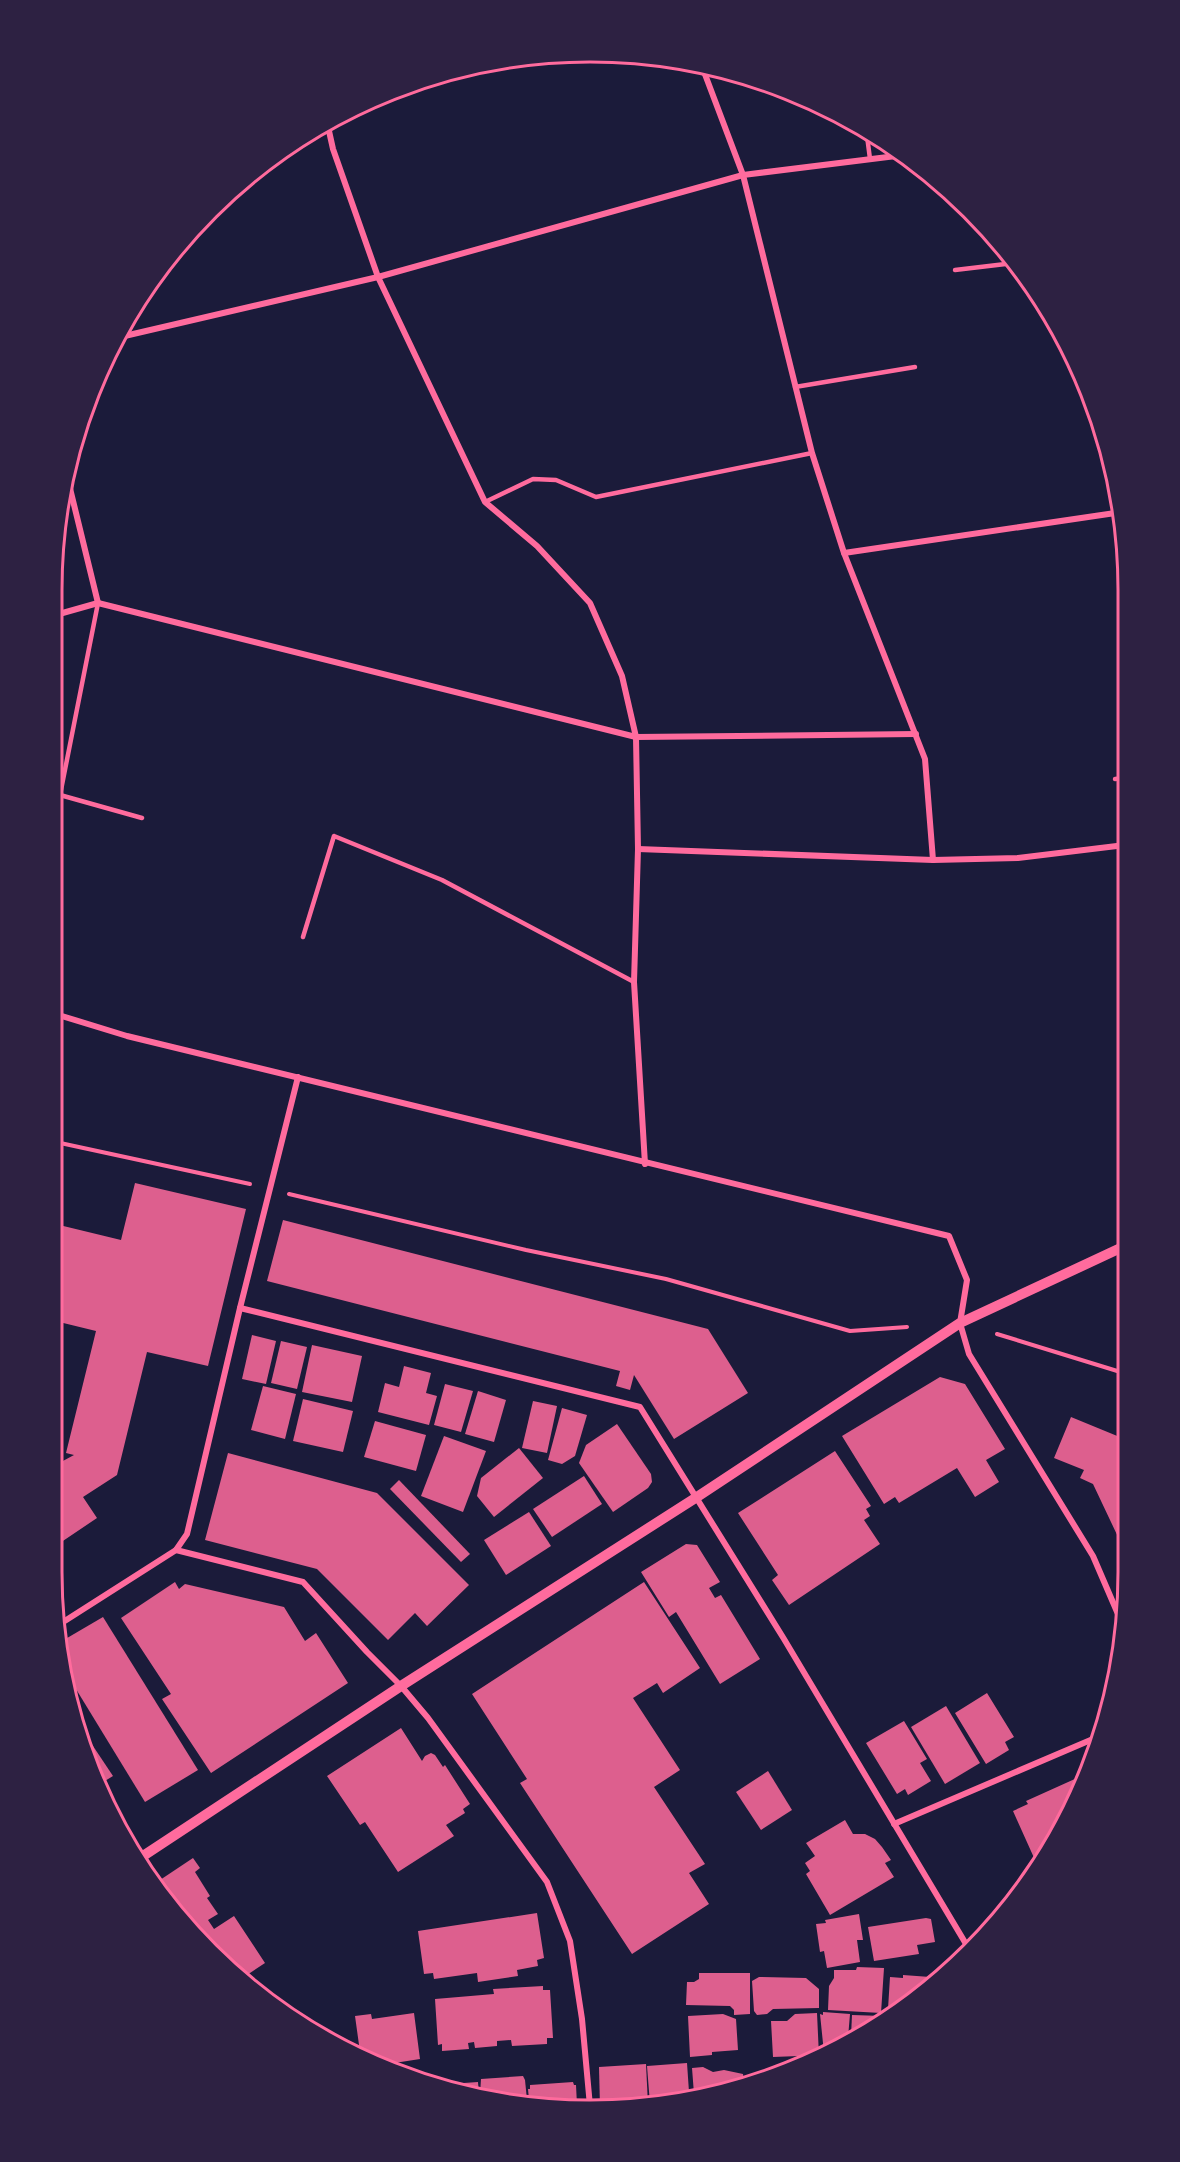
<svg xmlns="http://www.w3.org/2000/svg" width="1180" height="2162" font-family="Spectral,serif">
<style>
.building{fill:#dd5f8e}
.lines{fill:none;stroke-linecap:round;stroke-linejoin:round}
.path{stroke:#ff6b9d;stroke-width:4}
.service{stroke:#ff6b9d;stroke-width:4.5}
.minor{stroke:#ff6b9d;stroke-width:6}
.tertiary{stroke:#ff6b9d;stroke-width:10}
.rim{fill:none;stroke:#ff6b9d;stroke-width:3}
</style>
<rect width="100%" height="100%" fill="#1b1b3a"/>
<g class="building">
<polygon points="135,1183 246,1209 208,1366 147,1352 117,1475 83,1497 97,1518 51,1549 51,1447 61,1462 74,1455 66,1453 96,1331 51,1320 51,1223 121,1240"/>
<polygon points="283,1220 708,1329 748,1393 674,1439 634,1375 630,1390 616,1386 620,1371 267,1281"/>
<polygon points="252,1335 276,1341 266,1384 242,1379"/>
<polygon points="281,1341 307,1347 297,1389 271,1383"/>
<polygon points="312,1345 362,1356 352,1402 302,1392"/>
<polygon points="404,1366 431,1373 426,1393 437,1396 429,1425 378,1412 385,1383 399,1387"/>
<polygon points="940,1377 965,1384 1005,1449 986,1460 999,1482 975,1497 957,1468 899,1503 895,1497 884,1504 842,1436"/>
<polygon points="445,1384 473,1391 461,1432 434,1425"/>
<polygon points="263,1386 296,1394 285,1439 251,1430"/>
<polygon points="478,1391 506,1400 494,1442 465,1434"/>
<polygon points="303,1399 353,1411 343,1452 293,1441"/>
<polygon points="533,1401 557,1406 547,1453 522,1448"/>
<polygon points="562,1408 587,1415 575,1456 562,1464 548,1460"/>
<polygon points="1071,1417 1127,1440 1128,1558 1093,1484 1080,1478 1084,1470 1054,1458"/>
<polygon points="375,1421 426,1435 416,1471 364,1457"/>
<polygon points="617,1424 651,1474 652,1482 648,1488 613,1512 579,1463 586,1445"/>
<polygon points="444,1436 486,1451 463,1512 421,1496"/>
<polygon points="519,1448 543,1478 494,1517 477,1496 481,1478"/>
<polygon points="835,1451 871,1506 866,1509 870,1516 864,1520 880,1544 789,1605 772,1580 778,1575 738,1513"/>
<polygon points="228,1453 377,1493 469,1585 427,1626 415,1613 388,1640 317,1569 205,1540"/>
<polygon points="584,1476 602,1504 552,1537 533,1509"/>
<polygon points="399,1480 470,1554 461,1562 390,1489"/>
<polygon points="529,1512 551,1546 506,1575 484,1540"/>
<polygon points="686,1544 697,1545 720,1582 709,1588 715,1598 721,1595 760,1659 720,1684 676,1612 669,1617 641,1572"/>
<polygon points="175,1582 179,1589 185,1584 284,1607 305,1641 316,1633 348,1683 211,1773 162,1699 171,1694 121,1618"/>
<polygon points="644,1582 700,1668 663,1693 657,1683 633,1698 680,1770 654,1787 705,1864 689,1873 709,1904 632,1954 520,1783 527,1779 472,1694"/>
<polygon points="103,1617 198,1770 145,1802 68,1676 62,1641"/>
<polygon points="987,1693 1014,1737 1005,1742 1009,1750 986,1764 955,1713"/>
<polygon points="946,1706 980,1763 945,1784 911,1727"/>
<polygon points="904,1721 927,1759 920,1763 931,1781 908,1795 905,1789 897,1794 866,1743"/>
<polygon points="401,1728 422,1761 425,1756 431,1753 435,1755 443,1767 445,1765 470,1804 463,1809 465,1813 446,1825 454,1836 398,1872 365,1822 360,1825 327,1776"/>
<polygon points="91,1743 113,1776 100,1784 82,1749"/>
<polygon points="768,1771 792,1810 761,1830 736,1792"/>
<polygon points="1077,1778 1080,1785 1057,1841 1045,1855 1035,1860 1013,1811 1028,1804 1026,1801"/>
<polygon points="845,1820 853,1834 865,1834 875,1839 882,1847 891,1860 885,1863 894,1877 830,1915 806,1874 810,1871 805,1863 815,1856 806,1843"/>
<polygon points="193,1858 200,1868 195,1872 210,1896 207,1898 218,1914 208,1920 214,1929 234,1916 265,1963 244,1977 163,1900 154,1884"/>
<polygon points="537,1913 544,1958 537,1960 538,1966 517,1970 518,1976 478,1982 477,1973 434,1979 433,1973 424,1974 418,1931"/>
<polygon points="859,1914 863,1940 857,1940 860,1962 827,1968 824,1951 820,1952 816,1924 826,1923 825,1920"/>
<polygon points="926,1918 931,1919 935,1942 917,1945 919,1954 874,1961 868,1927"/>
<polygon points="857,1967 884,1968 881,2013 828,2010 829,1986 834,1978 834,1970 856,1970"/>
<polygon points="699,1973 750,1973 750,2014 734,2015 734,2010 730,2006 686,2005 687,1982 694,1982 699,1979"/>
<polygon points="903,1975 944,1978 893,2010 888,2009 890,1977 903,1978"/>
<polygon points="759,1977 806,1978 819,1989 819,2008 773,2009 767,2014 757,2015 754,2011 752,1981"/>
<polygon points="543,1986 543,1990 550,1990 553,2038 547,2038 547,2044 512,2046 511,2040 497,2041 497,2046 475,2048 474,2042 468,2043 469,2049 442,2051 442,2044 438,2045 435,1999 494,1994 493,1989"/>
<polygon points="823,2012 850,2014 848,2038 824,2053 820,2014 823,2015"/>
<polygon points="414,2013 420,2059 388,2064 368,2055 367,2052 360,2052 355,2016 371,2014 372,2019"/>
<polygon points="817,2013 819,2056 809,2062 799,2063 799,2056 773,2057 771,2021 787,2021 795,2014"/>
<polygon points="723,2014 736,2019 738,2050 712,2052 712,2055 690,2057 688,2016"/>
<polygon points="852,2015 883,2016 851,2036"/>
<polygon points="687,2063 689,2092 684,2093 684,2096 650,2104 647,2066"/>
<polygon points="646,2064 648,2105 626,2110 600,2107 599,2067"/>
<polygon points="703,2067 713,2072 724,2070 743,2074 744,2082 694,2094 692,2068"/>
<polygon points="523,2076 525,2080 527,2100 480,2096 481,2079"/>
<polygon points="478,2082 479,2095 451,2093 435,2085"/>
<polygon points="573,2082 574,2085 576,2085 577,2105 529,2100 528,2089 530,2089 530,2085"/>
</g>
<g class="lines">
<g class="path">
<polyline points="51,1141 250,1184"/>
<polyline points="289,1194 526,1250 666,1279 850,1331 907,1327"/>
<polyline points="997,1334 1127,1374"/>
</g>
<g class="service">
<polyline points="866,128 870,159"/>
<polyline points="955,270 1014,263"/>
<polyline points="795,387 915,367"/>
<polyline points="485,502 533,479 556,480 596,497 812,453"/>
<polyline points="98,603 60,795 142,818"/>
<polyline points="1115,779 1125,778"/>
<polyline points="303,937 334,836 442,880 634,982"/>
</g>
<g class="minor">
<polyline points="699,65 703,69 743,175 812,453 844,553 925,759 933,860"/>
<polyline points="327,122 333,149 378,277 485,502 537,546 590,603 622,676 636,737 638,849 634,982 645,1164"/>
<polyline points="116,338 378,277 743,175 904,155"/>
<polyline points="66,472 98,603"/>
<polyline points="844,553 1122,512"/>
<polyline points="52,616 98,603 636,737 916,734"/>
<polyline points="638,849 933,860 1018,858 1125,845"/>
<polyline points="52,1013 127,1036 949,1236 967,1280 960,1323 969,1354 1093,1556 1124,1628"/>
<polyline points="240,1308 640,1407 784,1639 969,1949"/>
<polyline points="176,1550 303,1582 367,1652 401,1686 428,1718 547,1882 570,1941 582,2019 590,2106"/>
<polyline points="60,1624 176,1550 187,1534 240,1308 298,1077"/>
<polyline points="894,1824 1100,1736"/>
</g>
<polyline class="tertiary" points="140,1858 401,1686 697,1497 960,1323 1127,1245"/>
</g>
<path d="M0 0H1180V2162H0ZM590 62H590A528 528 0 0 1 1118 590V1572A528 528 0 0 1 590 2100H590A528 528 0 0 1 62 1572V590A528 528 0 0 1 590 62Z" fill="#2d2142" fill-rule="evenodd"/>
<path class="rim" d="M590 62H590A528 528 0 0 1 1118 590V1572A528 528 0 0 1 590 2100H590A528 528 0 0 1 62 1572V590A528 528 0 0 1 590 62Z"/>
</svg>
